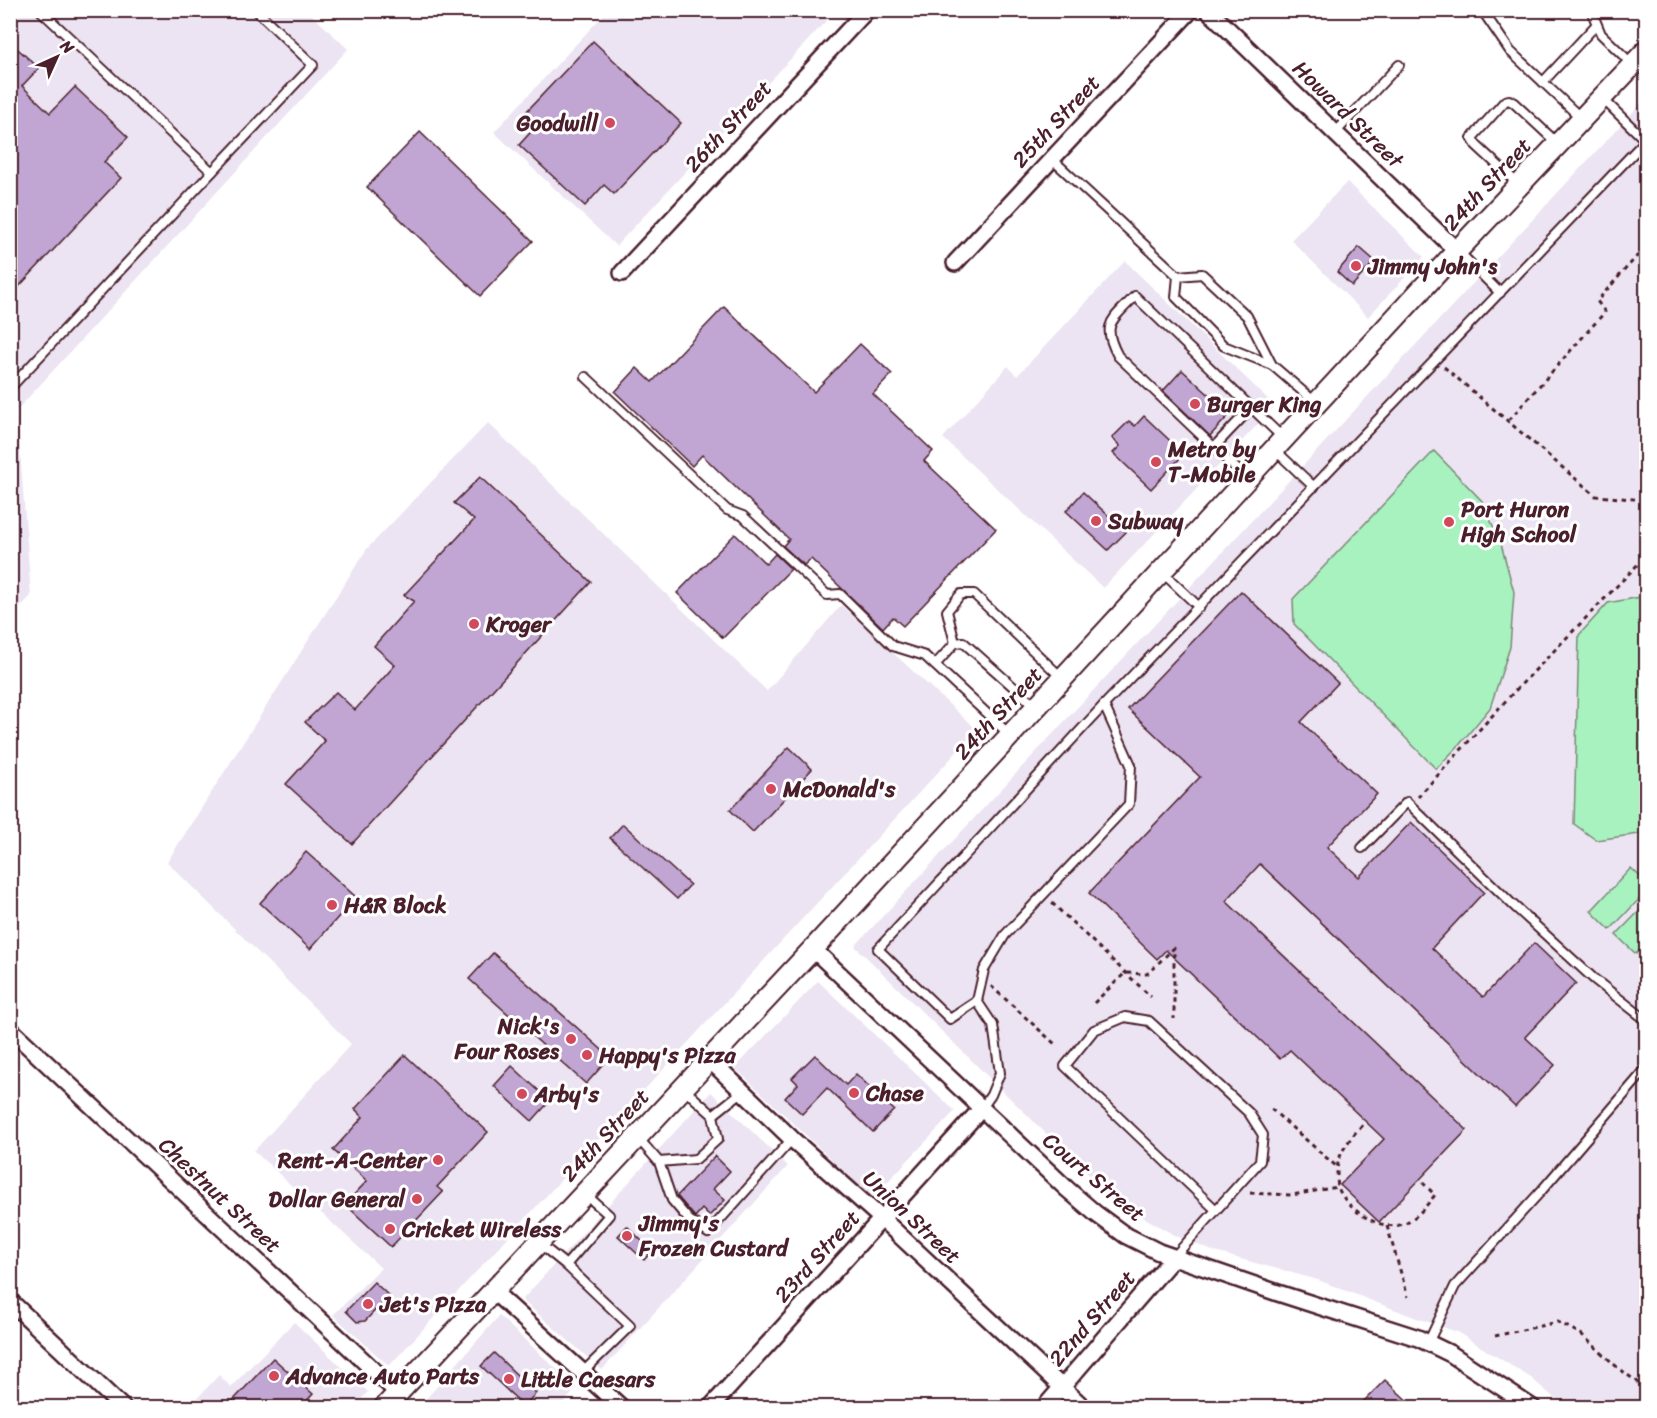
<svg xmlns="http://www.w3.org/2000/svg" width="1657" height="1418" font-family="Sriracha,sans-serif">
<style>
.built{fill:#ece4f2}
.green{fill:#a8f2c0;stroke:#798876;stroke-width:1.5}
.building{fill:#c1a5d2;stroke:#4a1f2b;stroke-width:1.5}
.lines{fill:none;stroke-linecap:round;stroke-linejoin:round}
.service-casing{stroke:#4a1f2b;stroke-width:12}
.minor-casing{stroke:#4a1f2b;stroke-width:20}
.tertiary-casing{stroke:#4a1f2b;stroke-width:24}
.path{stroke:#4a1f2b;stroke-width:3;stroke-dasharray:4.5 4.5;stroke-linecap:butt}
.service{stroke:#fff;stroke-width:8}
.minor{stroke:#fff;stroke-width:15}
.tertiary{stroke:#fff;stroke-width:20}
.poi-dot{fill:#d1495b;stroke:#fff;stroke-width:2}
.labels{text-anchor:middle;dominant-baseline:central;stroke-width:6;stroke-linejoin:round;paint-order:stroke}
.street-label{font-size:22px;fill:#4a1f2b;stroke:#fff}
.poi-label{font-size:22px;font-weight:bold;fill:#4a1f2b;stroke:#fff;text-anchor:start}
</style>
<rect width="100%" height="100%" fill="#fff"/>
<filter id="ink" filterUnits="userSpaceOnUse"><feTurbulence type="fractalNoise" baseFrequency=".0167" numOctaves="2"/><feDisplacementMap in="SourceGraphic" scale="12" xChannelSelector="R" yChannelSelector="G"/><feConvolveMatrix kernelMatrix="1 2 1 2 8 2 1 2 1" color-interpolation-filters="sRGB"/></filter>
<g filter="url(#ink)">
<g class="built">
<polygon points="817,10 827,20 616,246 494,132 607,11"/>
<polygon points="11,11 308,11 348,49 17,410 31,596 11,617"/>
<polygon points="1646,98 1646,1407 1565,1407 1531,1378 1457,1332 1414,1317 1318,1280 1215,1252 1174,1235 1126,1207 1077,1164 855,946"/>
<polygon points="1347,182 1424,257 1368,317 1291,240"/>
<polygon points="1125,261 1275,406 1103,588 943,438 1008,366 1017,376"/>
<polygon points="488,423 767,691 841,605 977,730 389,1366 333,1315 381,1268 254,1151 351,1044 167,862 366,550"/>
<polygon points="818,981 955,1111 872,1198 735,1068"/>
<polygon points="711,1092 788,1166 602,1370 522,1300"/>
<polygon points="499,1316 577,1388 560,1407 418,1408"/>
<polygon points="294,1322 368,1392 353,1407 188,1408 219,1375 231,1387"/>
</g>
<g class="green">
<polygon points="1434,451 1482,501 1501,544 1514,592 1510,647 1490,708 1460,744 1436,769 1294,624 1293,599"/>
<polygon points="1646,596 1646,833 1596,840 1574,824 1579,635 1608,603"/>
<polygon points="1631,868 1646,882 1646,892 1610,930 1591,911"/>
<polygon points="1646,904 1646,943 1636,954 1616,935"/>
</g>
<g class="building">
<polygon points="593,41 681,123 614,194 604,185 585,206 519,145 539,123 526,112"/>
<polygon points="10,42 39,68 22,86 50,113 75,87 128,137 104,162 121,178 10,296"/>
<polygon points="420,132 533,241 480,296 367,187"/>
<polygon points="1359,247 1375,261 1352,286 1337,272"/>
<polygon points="724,307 814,392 860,344 892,374 873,394 933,451 924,461 996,529 903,626 893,617 883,628 811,559 804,565 783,546 789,539 702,455 692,466 615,392 637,368 652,382"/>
<polygon points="1182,370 1230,414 1210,436 1163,391"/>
<polygon points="1144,416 1184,454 1151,489 1113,453 1120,446 1112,438 1129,421 1135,426"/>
<polygon points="480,477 591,582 352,844 286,784 325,741 305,722 336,692 355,710 395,665 374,646 414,601 404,595 474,520 454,503"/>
<polygon points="1083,492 1126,532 1108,550 1066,511"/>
<polygon points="735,534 766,564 775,554 791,569 723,638 677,593"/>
<polygon points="1241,591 1338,683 1301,722 1377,794 1327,847 1359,877 1411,822 1484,892 1432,948 1483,997 1534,943 1576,983 1525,1037 1555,1065 1515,1107 1260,864 1226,901 1467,1130 1379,1222 1340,1185 1384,1139 1290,1050 1280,1059 1166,950 1157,959 1089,893 1200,777 1128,709"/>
<polygon points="789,747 812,769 753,832 730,810"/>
<polygon points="623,824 690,885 677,899 610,838"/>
<polygon points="306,852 356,897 310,949 260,903"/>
<polygon points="493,953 610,1057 586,1084 469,979"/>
<polygon points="405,1055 488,1132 437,1187 443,1192 391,1247 345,1204 367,1181 333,1150 363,1117 355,1109"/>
<polygon points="815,1055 846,1085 856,1074 894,1110 873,1132 827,1088 802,1114 785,1098 798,1084 792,1078"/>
<polygon points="512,1066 550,1101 532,1121 494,1086"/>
<polygon points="715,1156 730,1171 713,1189 725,1200 709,1216 702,1209 695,1217 677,1196"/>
<polygon points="627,1226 652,1251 644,1260 618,1236"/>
<polygon points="374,1282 389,1296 365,1321 357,1322 346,1311"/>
<polygon points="494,1353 536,1393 524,1406 481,1366"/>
<polygon points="273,1358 313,1394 301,1407 227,1407"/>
<polygon points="1385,1380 1414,1407 1358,1407"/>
</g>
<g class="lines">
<g class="service-casing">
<g id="service">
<polyline points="40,10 212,172 313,65 256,10"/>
<polyline points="1482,10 1510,51 1582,119"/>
<polyline points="1591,10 1601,34 1633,65"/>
<polyline points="1543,82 1596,25"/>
<polyline points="1603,99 1646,141"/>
<polyline points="1335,133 1399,65"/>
<polyline points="1052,159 1178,276 1176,297 1224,346 1272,365 1315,402"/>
<polyline points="1518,184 1476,145 1472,138 1505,101 1509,100 1514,103 1557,143"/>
<polyline points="1459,252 1500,293"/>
<polyline points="1178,276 1202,274 1247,316 1272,365"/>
<polyline points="586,377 727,510 743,516 827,595 840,594 893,646 925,656 1010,735"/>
<polyline points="10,388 212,172"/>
<polyline points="1214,447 1251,408"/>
<polyline points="1275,450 1314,487"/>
<path d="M1246,478l-128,-122c-18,-33 -5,-36 17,-60l148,142"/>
<polyline points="1162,572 1199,607"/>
<polyline points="955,643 947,611 961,594 974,594 1062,678"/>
<polyline points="935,665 955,643 963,642 1036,707"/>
<polyline points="1362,848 1407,802 1512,904 1594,979 1646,1020"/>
<polyline points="977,1001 950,1019 878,949 1104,705 1646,140"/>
<polyline points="684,1089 713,1115 743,1091"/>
<polyline points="982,1108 991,1095 1000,1073 993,1025 977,1001 984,970 1005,935 1129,804 1131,765 1104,705"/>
<polyline points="638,1138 659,1162 672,1200 689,1220 708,1233 792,1139"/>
<polyline points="659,1162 696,1159 718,1139 713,1115"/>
<polyline points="540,1244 566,1265 609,1215 585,1194"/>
<polyline points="1174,1257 1260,1161 1263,1135 1249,1113 1149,1021 1125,1017 1094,1030 1065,1066 1216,1210"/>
<polyline points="566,1265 630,1326 583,1372"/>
<polyline points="1428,1343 1455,1286 1542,1190 1646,1069"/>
</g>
</g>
<g class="minor-casing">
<g id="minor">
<polyline points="1208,10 1457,251"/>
<polyline points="955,263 1191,10"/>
<polyline points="622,273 867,10"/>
<polyline points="813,949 1067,1189 1095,1213 1125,1235 1159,1252 1278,1293 1418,1338 1451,1354 1533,1408"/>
<polyline points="10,1029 398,1393"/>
<polyline points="709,1059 792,1139 881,1218 1084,1408"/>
<polyline points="493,1291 622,1408"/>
<polyline points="10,1301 123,1408"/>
<polyline points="710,1408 982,1108"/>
<polyline points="1044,1408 1173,1258"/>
</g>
</g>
<g class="tertiary-casing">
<polyline id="tertiary" points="384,1408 813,949 1457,251 1646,51"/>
</g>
<g class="path">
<polyline points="1444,367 1596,496 1646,500"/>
<polyline points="1509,420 1605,312 1597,301 1646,246"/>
<polyline points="1418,797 1512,694 1646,556"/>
<polyline points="1052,903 1151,997"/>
<polyline points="991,986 1056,1045"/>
<polyline points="1094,1003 1125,973 1147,974 1174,948 1174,1019"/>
<polyline points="1271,1109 1337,1167"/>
<path d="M1362,1125c-11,13 -23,26 -25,44 0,5 0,13 1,18 7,22 45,47 67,36 13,-6 21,-17 30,-28l-12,-12"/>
<polyline points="1250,1193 1292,1195 1338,1187"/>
<polyline points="1387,1226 1408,1297"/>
<polyline points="1495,1336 1558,1322 1581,1334 1616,1366 1646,1389"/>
</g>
<use href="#service" class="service"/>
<use href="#minor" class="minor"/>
<use href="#tertiary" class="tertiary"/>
</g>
</g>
<g class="poi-dot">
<circle cx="610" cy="123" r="6"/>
<circle cx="1356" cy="266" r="6"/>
<circle cx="1195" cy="404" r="6"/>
<circle cx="1156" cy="462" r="6"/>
<circle cx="1096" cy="521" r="6"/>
<circle cx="1449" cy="522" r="6"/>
<circle cx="474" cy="624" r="6"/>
<circle cx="771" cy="789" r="6"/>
<circle cx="332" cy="905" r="6"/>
<circle cx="571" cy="1039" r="6"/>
<circle cx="587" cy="1055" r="6"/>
<circle cx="854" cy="1093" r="6"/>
<circle cx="522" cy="1094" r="6"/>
<circle cx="438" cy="1160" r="6"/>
<circle cx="417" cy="1199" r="6"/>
<circle cx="390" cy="1229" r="6"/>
<circle cx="627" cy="1236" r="6"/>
<circle cx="368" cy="1304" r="6"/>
<circle cx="274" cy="1376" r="6"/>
<circle cx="509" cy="1379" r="6"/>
</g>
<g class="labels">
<g class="street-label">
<text transform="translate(1348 114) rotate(44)">Howard Street</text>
<text transform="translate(1056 121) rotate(-47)">25th Street</text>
<text transform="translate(728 126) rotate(-47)">26th Street</text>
<text transform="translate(1487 184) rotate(-47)">24th Street</text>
<text transform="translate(998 713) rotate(-47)">24th Street</text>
<text transform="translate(605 1135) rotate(-47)">24th Street</text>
<text transform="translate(1094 1177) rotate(40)">Court Street</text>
<text transform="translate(220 1195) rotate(43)">Chestnut Street</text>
<text transform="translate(912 1217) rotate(43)">Union Street</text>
<text transform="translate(817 1256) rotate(-48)">23rd Street</text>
<text transform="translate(1092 1318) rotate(-49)">22nd Street</text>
</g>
<g class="poi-label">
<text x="598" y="123" text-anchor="end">Goodwill</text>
<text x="1368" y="266">Jimmy John's</text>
<text x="1207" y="404">Burger King</text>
<text x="1168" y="449">Metro by<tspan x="1168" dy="25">T-Mobile</tspan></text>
<text x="1461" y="509">Port Huron<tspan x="1461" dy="25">High School</tspan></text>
<text x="1108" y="521">Subway</text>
<text x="486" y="624">Kroger</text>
<text x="783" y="789">McDonald's</text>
<text x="344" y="905">H&amp;R Block</text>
<text x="559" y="1026" text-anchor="end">Nick's<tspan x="559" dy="25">Four Roses</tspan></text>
<text x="599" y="1055">Happy's Pizza</text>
<text x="866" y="1093">Chase</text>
<text x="534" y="1094">Arby's</text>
<text x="426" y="1160" text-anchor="end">Rent-A-Center</text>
<text x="405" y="1199" text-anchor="end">Dollar General</text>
<text x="639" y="1223">Jimmy's<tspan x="639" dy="25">Frozen Custard</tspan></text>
<text x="402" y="1229">Cricket Wireless</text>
<text x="380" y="1304">Jet's Pizza</text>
<text x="286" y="1376">Advance Auto Parts</text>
<text x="521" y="1379">Little Caesars</text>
</g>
</g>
<rect width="1657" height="1418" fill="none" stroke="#fff" stroke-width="36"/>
<rect x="18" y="18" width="1621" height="1382" fill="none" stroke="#4a1f2b" stroke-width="2" filter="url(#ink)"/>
<g transform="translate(57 57) rotate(45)" stroke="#ffffff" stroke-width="4.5" paint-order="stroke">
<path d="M0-4.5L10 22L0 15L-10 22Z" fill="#4a1f2b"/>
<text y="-9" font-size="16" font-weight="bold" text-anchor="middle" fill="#4a1f2b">N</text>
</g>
</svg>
